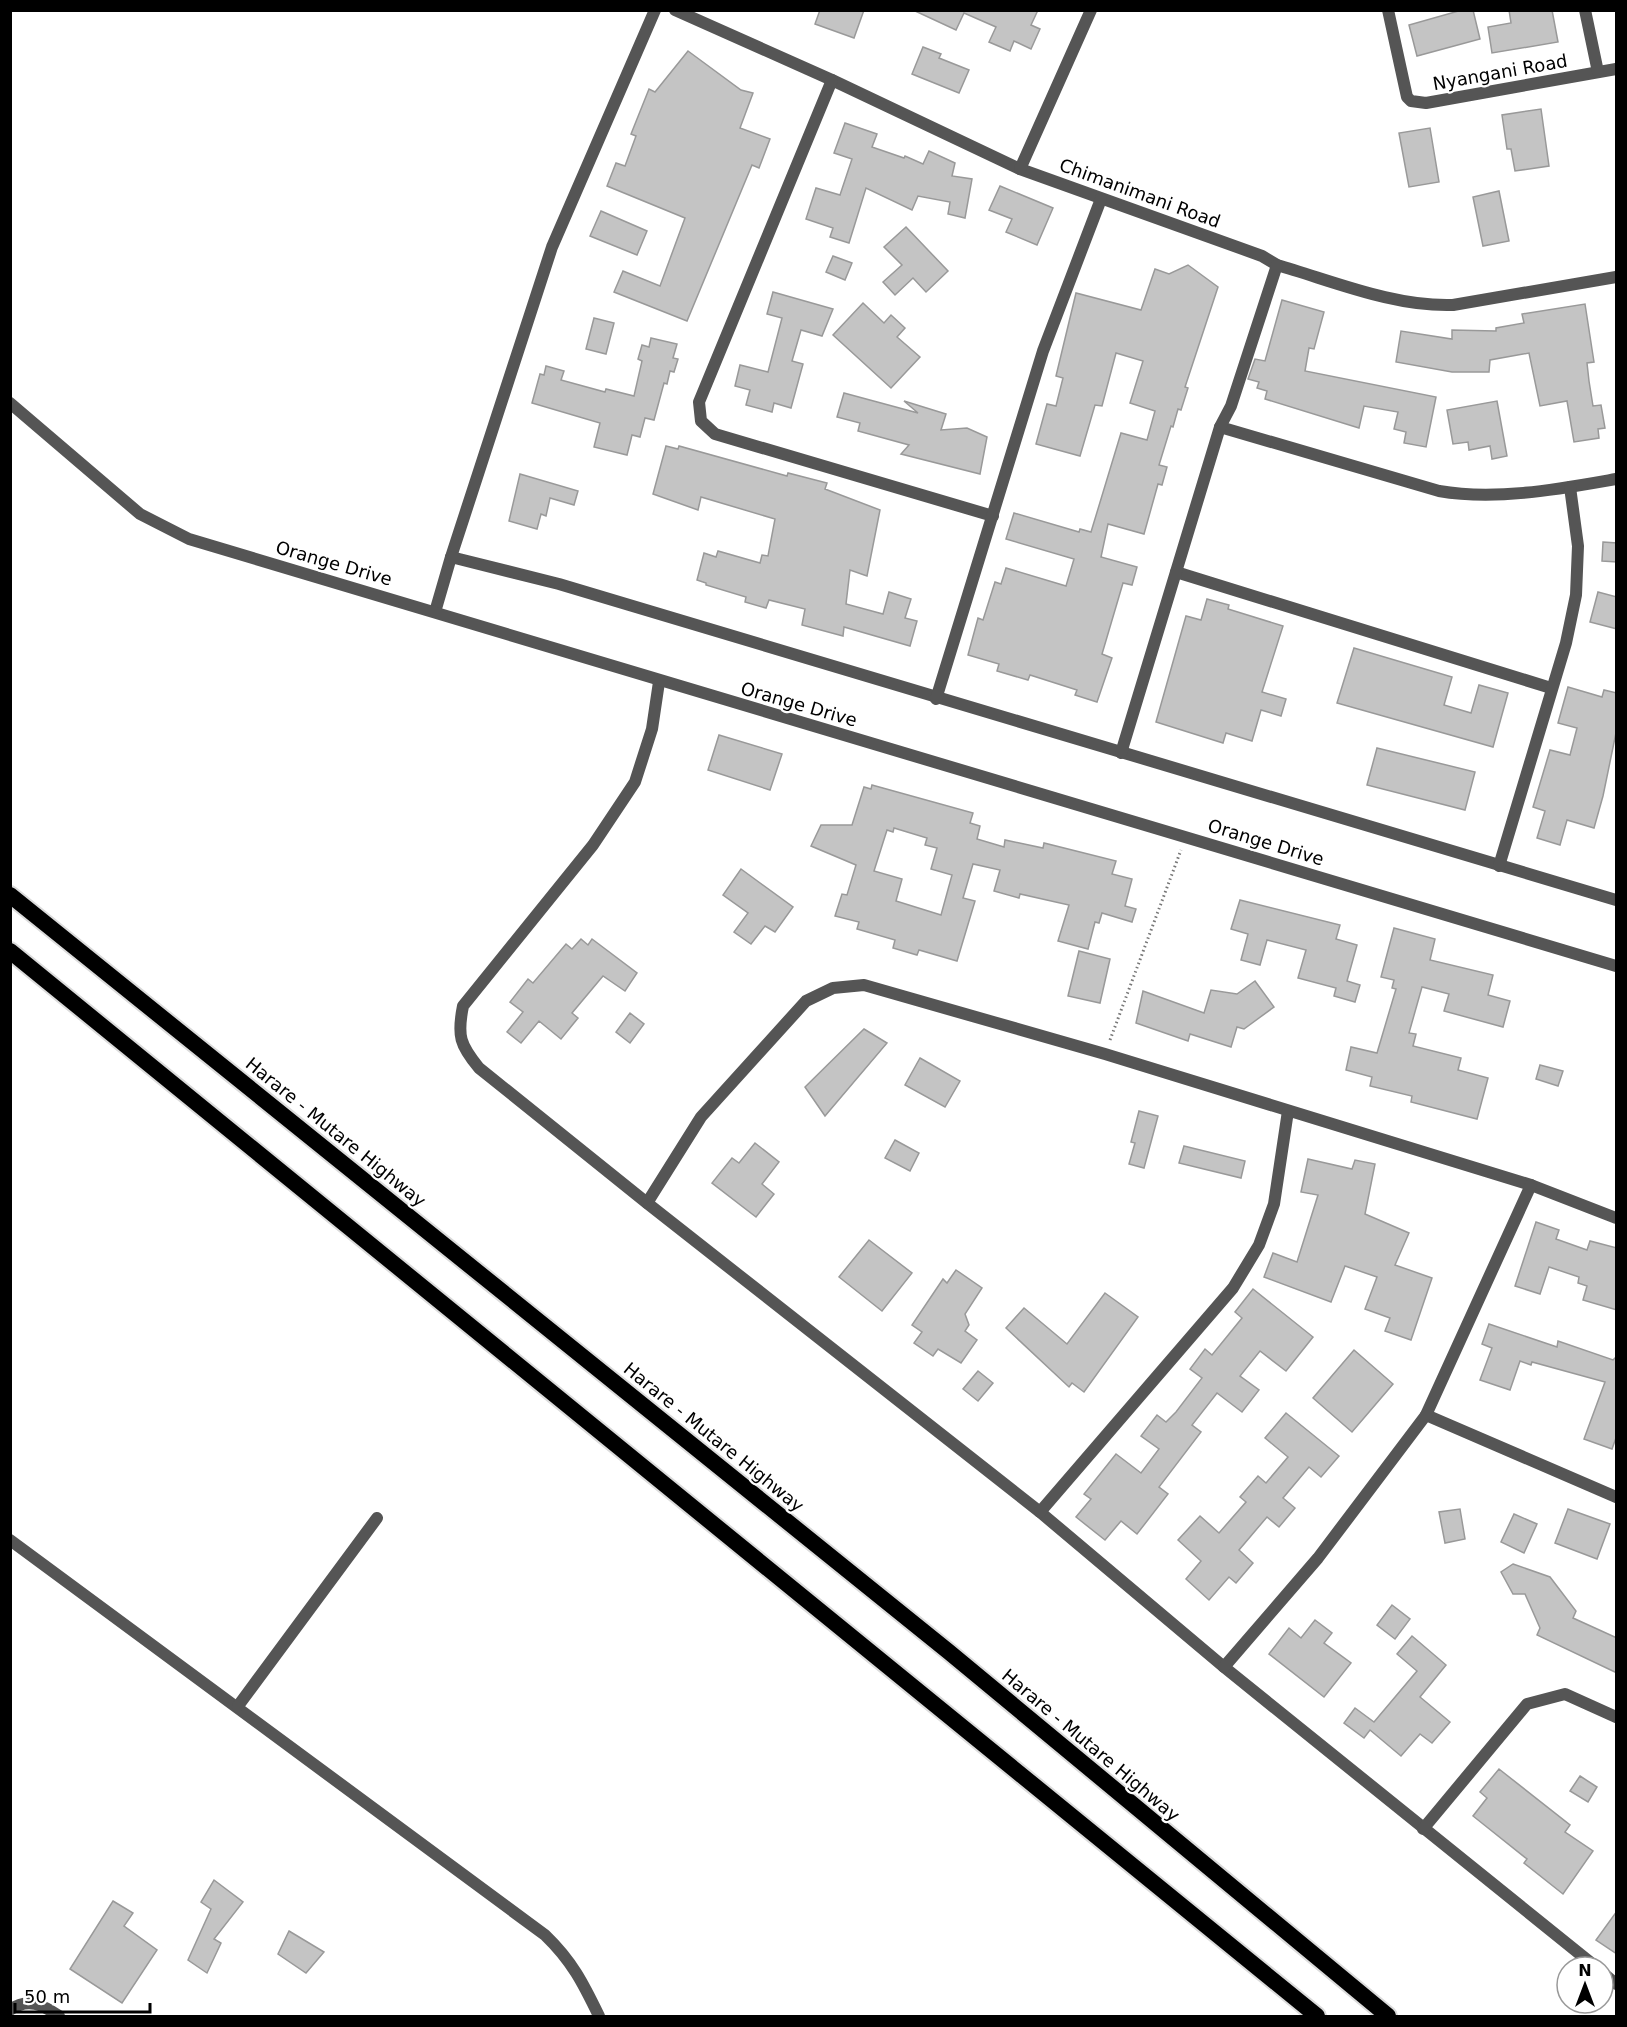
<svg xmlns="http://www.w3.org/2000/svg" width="1627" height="2027" font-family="'DejaVu Sans',sans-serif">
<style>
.building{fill:#c4c4c4;stroke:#999;stroke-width:1.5;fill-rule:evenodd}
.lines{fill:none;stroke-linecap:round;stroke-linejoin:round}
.trunk-casing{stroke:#dbdbdb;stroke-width:20}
.path{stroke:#777;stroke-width:3;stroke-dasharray:1.5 3;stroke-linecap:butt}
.minor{stroke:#555;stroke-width:12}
.tertiary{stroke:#555;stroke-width:12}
.trunk{stroke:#000;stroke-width:16}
.labels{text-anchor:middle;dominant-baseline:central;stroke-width:4.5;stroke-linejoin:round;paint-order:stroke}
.street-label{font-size:18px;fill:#000;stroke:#fff}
</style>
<rect width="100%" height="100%" fill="#fff"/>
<g class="building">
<polygon points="820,10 864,10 854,38 815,24"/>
<polygon points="913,10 1038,10 1031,25 1040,29 1031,49 1014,41 1010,51 989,42 996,27 964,13 956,30"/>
<polygon points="1462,10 1473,10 1480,39 1417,56 1409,25"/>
<polygon points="1509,10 1552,10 1558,42 1492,53 1488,27 1511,23"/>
<polygon points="923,47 941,54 939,58 969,70 959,93 912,74"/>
<polygon points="688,51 741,90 753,93 740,128 770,139 759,168 752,165 687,321 614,292 623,271 660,286 685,218 607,186 616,163 625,166 636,136 631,134 649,89 655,92"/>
<polygon points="1541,109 1549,166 1515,171 1511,149 1507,149 1502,115"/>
<polygon points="845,123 877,134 872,147 904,158 905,156 923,164 929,151 955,163 952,176 972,179 965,218 948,214 950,202 918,196 912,210 866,188 849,243 830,237 833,228 806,219 816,188 840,195 852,159 834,153"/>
<polygon points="1430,128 1439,182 1409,187 1399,133"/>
<polygon points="1000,186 1053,208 1037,245 1006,232 1012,219 989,210"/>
<polygon points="1499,191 1509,241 1483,246 1473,197"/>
<polygon points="601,211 647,231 637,255 590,236"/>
<polygon points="906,227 948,271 926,292 913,278 895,295 883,282 902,265 884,247"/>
<polygon points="833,256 852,263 845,280 826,272"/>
<polygon points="1188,265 1218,287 1185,387 1188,388 1181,410 1178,409 1173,427 1171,426 1159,465 1167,467 1162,485 1158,484 1144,534 1108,524 1101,557 1137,567 1132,585 1123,583 1102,654 1112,658 1097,702 1075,695 1077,690 1030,675 1028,680 997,671 999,664 968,655 978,618 983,620 995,582 1001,584 1006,568 1066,586 1074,559 1006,539 1014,513 1079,532 1080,529 1091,532 1121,433 1147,440 1155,411 1130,403 1143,361 1116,353 1102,406 1095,405 1080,456 1036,444 1047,404 1056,406 1063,378 1056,376 1076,293 1141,310 1155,269 1169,274"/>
<polygon points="773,292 833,309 822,336 801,330 792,361 803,364 791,408 774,403 772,412 746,405 750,390 735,386 740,365 768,372 782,318 767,314"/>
<polygon points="1282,300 1324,312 1314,349 1309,348 1305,371 1436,397 1426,447 1404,443 1406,432 1394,429 1398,412 1364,406 1359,428 1265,399 1267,391 1257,388 1259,382 1248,379 1255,359 1265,361"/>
<polygon points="863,303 884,323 891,315 905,328 897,337 920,357 891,388 833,335"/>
<polygon points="1585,304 1594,362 1587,363 1589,381 1593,406 1601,405 1605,428 1598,429 1599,438 1574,442 1567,401 1540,406 1529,353 1490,360 1489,372 1452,372 1396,362 1401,331 1452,339 1452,330 1496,331 1496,328 1524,323 1522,314"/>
<polygon points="594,318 614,323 606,354 586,349"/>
<polygon points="651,338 677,344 673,358 678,359 674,372 670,371 667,384 664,383 654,420 645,418 640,437 632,435 627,455 594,447 600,423 532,403 540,374 544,375 546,366 564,371 561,380 605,392 606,389 634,396 642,361 638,359 642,345 649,347"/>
<polygon points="844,393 918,413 904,401 946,414 941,430 967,428 987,437 980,474 901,454 909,445 858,431 860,423 837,417"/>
<polygon points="1497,401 1507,456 1492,459 1490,446 1469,450 1468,442 1453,444 1447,410"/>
<polygon points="666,446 678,449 679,446 787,476 788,473 827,483 825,489 880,510 867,576 850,570 846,604 883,614 889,592 911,599 905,618 917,621 910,646 844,627 843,636 802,625 805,609 769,600 766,608 745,602 746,597 706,585 706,583 697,580 704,553 716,557 718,551 760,563 762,555 768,556 775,519 701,497 698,510 653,494"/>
<polygon points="520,474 578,491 574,505 550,498 546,516 541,514 537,529 509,521"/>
<polygon points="1603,542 1617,543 1617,562 1602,561"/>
<polygon points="1598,592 1617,597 1617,629 1590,622"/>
<polygon points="1207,599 1229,605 1228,609 1283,626 1262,692 1286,699 1281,716 1261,710 1252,741 1226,733 1223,743 1156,722 1186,616 1201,620"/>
<polygon points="1354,648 1452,677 1444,705 1471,713 1479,685 1508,693 1493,747 1337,703"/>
<polygon points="1568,687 1602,697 1604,690 1617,693 1617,728 1603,796 1594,828 1567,820 1560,845 1537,838 1545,811 1533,807 1550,750 1570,755 1577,728 1558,723"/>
<polygon points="719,735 782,754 770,790 708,770"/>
<polygon points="1377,748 1475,772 1465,810 1367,785"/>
<path d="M872,785l101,28 -3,10 10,3 -3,13 27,8 1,-7 38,8 1,-5 72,18 -4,13 20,5 -7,27 11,3 -4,13 -30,-9 -3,10 -4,-1 -7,27 -30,-8 11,-36 -49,-11 -1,4 -25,-7 6,-21 -27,-6 -10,34 12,3 -18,60 -38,-11 -2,5 -24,-7 2,-8 -38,-11 2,-7 -24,-6 7,-22 5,1 9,-30 -45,-19 10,-21h31l12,-38 7,2zM894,828l33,10 -2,7 12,3 -6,21 21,6 -11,40 -45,-14 6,-22 -28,-8 13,-41 6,2z"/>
<polygon points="741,869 793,907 775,932 765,926 751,944 734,932 748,913 723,895"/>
<polygon points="1240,900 1340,925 1336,939 1357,945 1347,981 1360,985 1355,1002 1334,996 1336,988 1298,978 1306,950 1267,940 1260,965 1241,960 1248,934 1231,929"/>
<polygon points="1394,928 1435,939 1430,960 1493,975 1488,995 1510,1001 1503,1027 1444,1011 1449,994 1422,987 1409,1033 1416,1034 1413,1046 1461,1058 1458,1070 1488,1078 1477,1119 1411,1102 1412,1096 1370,1086 1372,1077 1346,1070 1351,1047 1377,1053 1396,989 1392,988 1394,980 1381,977"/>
<polygon points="581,939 588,945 592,939 637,973 625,991 603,976 572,1013 578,1018 561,1039 539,1021 521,1043 507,1032 523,1012 510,1002 528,979 533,983 566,944 572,949"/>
<polygon points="1079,951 1110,959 1100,1003 1068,996"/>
<polygon points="1255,981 1274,1007 1244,1029 1237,1027 1231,1047 1190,1034 1188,1041 1136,1023 1143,991 1204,1013 1211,990 1237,994"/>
<polygon points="630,1013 644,1024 630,1043 616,1032"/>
<polygon points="864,1029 887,1043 825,1116 805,1087"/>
<polygon points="920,1058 960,1081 945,1107 905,1085"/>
<polygon points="1540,1065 1563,1071 1558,1086 1536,1079"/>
<polygon points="1139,1111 1158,1116 1144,1168 1129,1164 1135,1143 1131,1142"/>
<polygon points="895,1140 919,1153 910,1171 885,1158"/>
<polygon points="755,1143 779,1162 762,1184 774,1194 756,1217 712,1183 732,1158 739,1163"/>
<polygon points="1184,1146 1245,1161 1241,1178 1179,1163"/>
<polygon points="1308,1159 1352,1169 1355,1160 1375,1164 1365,1214 1409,1233 1395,1265 1432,1278 1411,1340 1385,1331 1390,1318 1365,1309 1377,1277 1345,1266 1331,1302 1264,1277 1273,1253 1297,1262 1318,1195 1301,1192"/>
<polygon points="1536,1222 1559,1230 1556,1239 1587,1250 1590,1241 1617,1248 1617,1310 1583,1300 1587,1286 1578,1283 1579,1277 1549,1267 1540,1294 1515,1286"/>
<polygon points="869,1240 912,1273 882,1311 839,1277"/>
<polygon points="956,1270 982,1288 965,1314 969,1325 965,1331 977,1340 961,1363 938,1349 933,1356 914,1343 922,1332 912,1325 943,1279 947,1283"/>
<polygon points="1253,1289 1313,1337 1286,1371 1260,1351 1240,1376 1259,1390 1242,1412 1217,1393 1192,1425 1201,1432 1159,1487 1168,1494 1137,1534 1121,1521 1105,1540 1076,1517 1091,1499 1084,1494 1116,1454 1141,1473 1159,1449 1141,1436 1157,1415 1166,1422 1176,1412 1202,1378 1190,1369 1205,1349 1212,1355 1242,1318 1235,1312"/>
<polygon points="1105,1293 1138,1317 1084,1392 1072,1383 1069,1387 1006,1328 1024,1308 1067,1344"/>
<polygon points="1489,1324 1557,1347 1558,1341 1613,1360 1617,1356 1617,1435 1612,1449 1584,1439 1605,1382 1532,1362 1531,1365 1520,1361 1510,1390 1480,1380 1492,1348 1482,1344"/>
<polygon points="1354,1350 1393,1384 1352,1432 1313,1398"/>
<polygon points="978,1371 993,1383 978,1401 963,1389"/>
<polygon points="1286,1413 1339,1456 1321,1477 1309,1467 1283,1498 1295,1508 1279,1527 1267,1517 1239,1550 1253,1563 1236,1583 1229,1577 1209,1600 1186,1579 1201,1561 1178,1540 1200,1516 1219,1533 1246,1502 1240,1497 1258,1476 1266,1483 1288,1457 1265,1438"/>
<polygon points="1460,1509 1465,1539 1445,1543 1439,1512"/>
<polygon points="1568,1509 1610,1524 1597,1559 1555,1543"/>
<polygon points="1514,1514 1537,1524 1524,1553 1501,1542"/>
<polygon points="1513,1564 1550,1577 1576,1611 1573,1618 1617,1638 1617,1673 1537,1635 1540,1628 1525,1594 1513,1594 1501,1572"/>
<polygon points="1392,1605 1410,1619 1395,1639 1377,1625"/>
<polygon points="1315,1620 1332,1633 1324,1643 1351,1663 1324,1697 1269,1654 1289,1628 1301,1638"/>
<polygon points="1412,1636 1446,1665 1420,1697 1450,1722 1432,1743 1420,1734 1401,1756 1370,1730 1364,1738 1344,1723 1355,1708 1374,1722 1417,1671 1397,1654"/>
<polygon points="1499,1769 1570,1825 1565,1832 1593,1851 1563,1894 1524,1863 1527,1859 1473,1816 1487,1798 1480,1792"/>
<polygon points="1580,1776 1597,1787 1588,1802 1570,1791"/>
<polygon points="214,1880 243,1902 214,1939 221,1943 207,1973 188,1960 211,1909 201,1902"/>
<polygon points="113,1901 133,1913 124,1926 157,1950 122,2003 70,1969"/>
<polygon points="1617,1911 1617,1954 1596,1940"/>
<polygon points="289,1931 324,1952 306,1973 278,1954"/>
</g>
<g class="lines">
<g class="trunk-casing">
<g id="trunk">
<polyline points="10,895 949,1652 1388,2016"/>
<polyline points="10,951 1317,2016"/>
</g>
</g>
<polyline class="path" points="1110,1040 1181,850"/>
<g class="minor">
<path d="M675,10l157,70 188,89 242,87 15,9c56,16 117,42 176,40l163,-28"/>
<polyline points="1388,10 1407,97 1411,101 1426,103 1616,69"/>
<polyline points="1585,10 1598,72"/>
<polyline points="832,80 699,402 701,421 715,434 993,516"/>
<polyline points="1020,169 1091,10"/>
<path d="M1220,427l219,64c57,10 120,-2 177,-12"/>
<polyline points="451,557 552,247 655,10"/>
<polyline points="1176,572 1551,688"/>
<polyline points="435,612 451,557 559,584 1616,900"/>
<path d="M659,682l-7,47 -17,53 -42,63 -130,161c-6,30 -3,39 16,62l168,135 393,309 184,155 372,300"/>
<polyline points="936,699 1043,351 1101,199"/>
<polyline points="1121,753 1220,427 1231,406 1277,265"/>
<polyline points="1499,866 1566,643 1576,595 1578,546 1570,487"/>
<polyline points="647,1203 701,1117 806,1001 833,988 864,985 1105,1054 1531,1185 1616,1218"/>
<polyline points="1426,1415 1616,1497"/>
<polyline points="1040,1512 1233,1288 1259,1245 1274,1204 1288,1111"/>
<path d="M10,1540l535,395c27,26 38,48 54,81"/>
<polyline points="1224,1667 1318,1558 1426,1415 1531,1185"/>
<polyline points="238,1706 377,1518"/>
<polyline points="1423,1829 1527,1704 1565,1694 1616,1717"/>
<polyline points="1603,1973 1616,1984"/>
<path d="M10,2010c18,-13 33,-5 49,6"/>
</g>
<polyline class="tertiary" points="10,403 140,514 189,539 1616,966"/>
<use href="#trunk" class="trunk"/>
</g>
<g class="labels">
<g class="street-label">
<text transform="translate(1500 72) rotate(-10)">Nyangani Road</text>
<text transform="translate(1140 193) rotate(20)">Chimanimani Road</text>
<text transform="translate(334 563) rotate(16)">Orange Drive</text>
<text transform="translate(799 704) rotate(16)">Orange Drive</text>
<text transform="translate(1266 842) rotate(17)">Orange Drive</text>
<text transform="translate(336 1132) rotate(39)">Harare - Mutare Highway</text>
<text transform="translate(714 1437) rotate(39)">Harare - Mutare Highway</text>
<text transform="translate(1091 1745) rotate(40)">Harare - Mutare Highway</text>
</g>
</g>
<rect width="1627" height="2027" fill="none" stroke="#000000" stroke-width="24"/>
<g transform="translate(1585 1985)"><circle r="28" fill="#ffffff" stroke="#999999" stroke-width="1.5"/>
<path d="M0-4.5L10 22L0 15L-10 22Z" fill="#000000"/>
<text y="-9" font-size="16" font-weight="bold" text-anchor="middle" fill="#000000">N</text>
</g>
<path d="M15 2003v9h135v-9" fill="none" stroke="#000000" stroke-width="3"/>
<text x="24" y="2003" font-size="18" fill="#000000" stroke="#ffffff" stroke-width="4.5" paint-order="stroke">50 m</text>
</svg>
